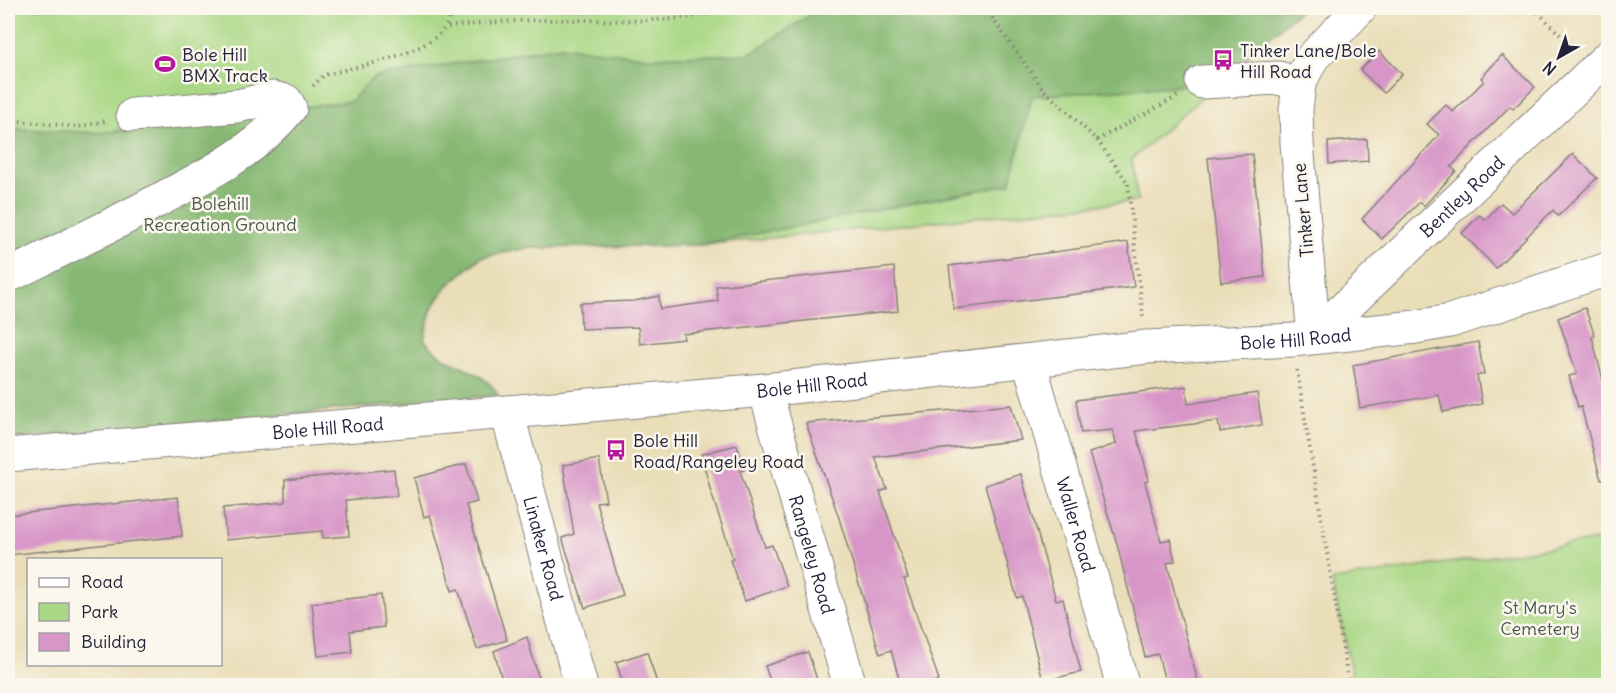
<svg xmlns="http://www.w3.org/2000/svg" width="1616" height="693" font-family="Delius,sans-serif">
<style>
.green{fill:#aad886;stroke:#667d60;stroke-width:1.5}
.forest{fill:#87b873;stroke:#546d57;stroke-width:1.5}
.building{fill:#d896c8}
.lines{fill:none;stroke-linecap:round;stroke-linejoin:round}
.minor-casing{stroke:#86807a;stroke-width:35}
.path{stroke:#86807a;stroke-width:4;stroke-dasharray:1.5 4.5;stroke-linecap:butt}
.minor{stroke:#fff;stroke-width:33}
.labels{text-anchor:middle;dominant-baseline:central;stroke-width:5;stroke-linejoin:round;paint-order:stroke}
.poi-label{font-size:18px;fill:#22223b;stroke:#fbf7ec;text-anchor:start}
.street-label{font-size:18px;fill:#22223b;stroke:#fbf7ec}
.park-label{font-size:18px;fill:#4b5952;stroke:#fbf7ec}
</style>
<rect width="100%" height="100%" fill="#fbf7ec"/>
<filter id="ink" filterUnits="userSpaceOnUse"><feTurbulence type="fractalNoise" baseFrequency=".0167" numOctaves="2"/><feDisplacementMap in="SourceGraphic" scale="12" xChannelSelector="R" yChannelSelector="G"/><feConvolveMatrix kernelMatrix="1 2 1 2 8 2 1 2 1" color-interpolation-filters="sRGB"/></filter>
<filter id="wash" filterUnits="userSpaceOnUse"><feTurbulence type="fractalNoise" baseFrequency=".008" numOctaves="4" result="noise"/><feDisplacementMap in="SourceGraphic" scale="24" xChannelSelector="R" yChannelSelector="G"/><feGaussianBlur stdDeviation="1.35" result="paint"/><feColorMatrix in="noise" values="0 0 0 0 0 0 0 0 0 0 0 0 0 0 0 0 0 1.4 0 .05"/><feComposite in="paint" operator="in"/></filter>
<g filter="url(#wash)">
<rect width="100%" height="100%" fill="#eadeb9"/>
<g class="green">
<path d="M8,8h1294l-170,151 6,42 -438,44 -172,3 -47,9 -34,29 -16,24 -7,29c18,28 59,27 74,56l-490,44z"/>
<polygon points="1608,539 1608,685 1354,685 1332,580"/>
</g>
<path class="forest" d="M821,8h481l-84,75 -186,13 -22,88 -310,61 -172,3 -47,9 -34,29 -16,24 -7,29c18,28 59,27 74,56l-490,44v-311l92,5 251,-32 23,-24 187,-31 87,11 101,-3z"/>
<g id="blocks">
<g class="building">
<polygon points="1379,51 1402,74 1384,93 1360,70"/>
<polygon points="1502,55 1535,87 1513,109 1510,106 1451,167 1456,171 1424,206 1420,202 1382,239 1362,219 1439,135 1427,124 1446,105 1453,112 1484,81 1481,78"/>
<polygon points="1367,139 1368,161 1329,164 1328,142"/>
<polygon points="1252,154 1265,277 1221,282 1208,158"/>
<polygon points="1573,154 1597,178 1558,216 1553,210 1496,268 1462,233 1480,215 1485,220 1501,203 1512,213"/>
<polygon points="1128,242 1134,287 954,309 949,266"/>
<polygon points="894,267 898,311 683,334 684,339 640,344 638,327 581,329 580,303 634,301 659,296 660,309 718,301 716,286"/>
<polygon points="1585,308 1595,336 1592,337 1608,400 1608,479 1601,480 1581,406 1578,407 1569,376 1577,374 1558,318"/>
<polygon points="1478,342 1484,374 1477,376 1482,404 1443,412 1439,395 1360,408 1353,365"/>
<polygon points="1186,386 1188,404 1257,393 1262,425 1220,432 1218,421 1136,431 1149,480 1145,482 1161,541 1170,539 1175,561 1167,563 1199,686 1166,686 1158,654 1145,657 1117,544 1089,453 1116,444 1113,430 1081,433 1076,400"/>
<polygon points="1011,405 1021,440 875,457 887,489 880,492 908,578 904,579 939,680 921,686 901,686 891,650 880,654 839,518 806,423"/>
<polygon points="737,445 744,470 740,471 765,547 772,545 787,586 745,601 730,560 733,559 711,492 701,454"/>
<polygon points="599,459 606,501 596,502 623,595 585,608 562,538 574,534 563,465"/>
<polygon points="466,464 477,502 466,505 507,640 477,649 458,589 452,591 430,515 424,517 414,478"/>
<polygon points="394,469 397,496 346,500 349,536 323,538 322,531 226,540 223,508 285,502 285,480"/>
<polygon points="1021,474 1056,600 1063,599 1081,672 1043,681 1022,596 1017,598 985,485"/>
<polygon points="178,497 182,536 8,555 8,515"/>
<polygon points="381,595 384,627 350,631 352,652 318,656 312,603"/>
<polygon points="527,637 541,686 504,686 494,651"/>
<polygon points="647,652 658,686 624,686 616,662"/>
<polygon points="808,652 819,686 772,686 765,666"/>
</g>
</g>
</g>
<g filter="url(#ink)">
<use href="#blocks" fill-opacity="0" stroke="#86807a" stroke-width="1.5"/>
<g class="lines">
<g class="minor-casing">
<g id="minor">
<polyline points="1202,82 1279,78 1299,84"/>
<path d="M8,276c49,-24 99,-48 147,-74 48,-25 101,-50 135,-94l-4,-7 -13,-3 -36,8 -104,9"/>
<path id="s1" d="M1314,337l294,-280"/>
<polyline points="1314,337 1297,143 1296,110 1299,84 1312,58 1360,8"/>
<path id="s2" d="M1029,361l94,325"/>
<path id="s3" d="M765,390l85,296"/>
<path id="s4" d="M507,412l74,274"/>
<path id="s5" d="M8,455l757,-65 382,-43 145,-7 124,-13 34,-6 158,-52"/>
</g>
</g>
<g class="path">
<polyline points="985,8 1043,89 1097,140 1128,183 1143,317"/>
<polyline points="1534,8 1573,48"/>
<path d="M448,27c34,-4 68,-7 101,-7 61,-1 125,6 183,-12"/>
<path d="M313,86l11,-11c32,-9 134,-24 125,-67"/>
<polyline points="8,120 79,127 105,121"/>
<polyline points="1097,140 1178,96"/>
<polyline points="1297,370 1349,686"/>
</g>
<use href="#minor" class="minor"/>
</g>
</g>
<defs>
<g id="bus-bare" transform="scale(1.62)"><path d="M-5-6H5V4H4V6H2V4H-2V6H-4V4H-5ZM-3.5-4V0h7V-4ZM-3.5 1.2v1.5H-2V1.2ZM2 1.2v1.5H3.5V1.2Z" fill="#b5179e" stroke="#fbf7ec" stroke-width="2.5" paint-order="stroke"/></g>
<g id="stadium-bare" transform="scale(1.62)"><path d="M0-5a6.5 5 0 1 0 0 10a6.5 5 0 1 0 0-10ZM-3.5-1.8h7v3.6h-7Z" fill="#b5179e" stroke="#fbf7ec" stroke-width="2.5" paint-order="stroke"/></g>
</defs>
<g fill-rule="evenodd">
<use href="#bus-bare" x="1223" y="60"/>
<use href="#stadium-bare" x="165" y="64"/>
<use href="#bus-bare" x="616" y="450"/>
</g>
<g class="labels">
<g class="poi-label">
<text x="1240" y="50">Tinker Lane/Bole<tspan x="1240" dy="21">Hill Road</tspan></text>
<text x="182" y="54">Bole Hill<tspan x="182" dy="21">BMX Track</tspan></text>
<text x="633" y="440">Bole Hill<tspan x="633" dy="21">Road/Rangeley Road</tspan></text>
</g>
<g class="street-label">
<text stroke="none"><textPath href="#s1" startOffset="204">Bentley Road</textPath></text>
<text transform="translate(1303 210) rotate(-95)">Tinker Lane</text>
<text stroke="none"><textPath href="#s5" startOffset="1293">Bole Hill Road</textPath></text>
<text stroke="none"><textPath href="#s5" startOffset="807">Bole Hill Road</textPath></text>
<text stroke="none"><textPath href="#s5" startOffset="321">Bole Hill Road</textPath></text>
<text stroke="none"><textPath href="#s2" startOffset="170">Waller Road</textPath></text>
<text stroke="none"><textPath href="#s4" startOffset="141">Linaker Road</textPath></text>
<text stroke="none"><textPath href="#s3" startOffset="171">Rangeley Road</textPath></text>
</g>
<g class="park-label">
<text x="220" y="203">Bolehill<tspan x="220" dy="21">Recreation Ground</tspan></text>
<text x="1540" y="607">St Mary's<tspan x="1540" dy="21">Cemetery</tspan></text>
</g>
</g>
<rect width="1616" height="693" fill="none" stroke="#fbf7ec" stroke-width="30"/>
<rect x="27" y="558" width="195" height="108" fill="#fbf7ec" stroke="#a4a2a5" stroke-width="1.5"/>
<rect x="39" y="578" width="30" height="9" fill="#ffffff" stroke="#a4a2a5" stroke-width="1.5"/>
<text x="81" y="588" font-size="18" fill="#22223b">Road</text>
<rect x="39" y="603" width="30" height="18" fill="#aad886" stroke="#a4a2a5" stroke-width="1.5"/>
<text x="81" y="618" font-size="18" fill="#22223b">Park</text>
<rect x="39" y="633" width="30" height="18" fill="#d896c8" stroke="#a4a2a5" stroke-width="1.5"/>
<text x="81" y="648" font-size="18" fill="#22223b">Building</text>
<g transform="translate(1559 57) rotate(220)" stroke="#fbf7ec" stroke-width="4.5" paint-order="stroke">
<path d="M0-4.5L10 22L0 15L-10 22Z" fill="#22223b"/>
<text y="-9" font-size="16" font-weight="bold" text-anchor="middle" fill="#22223b">N</text>
</g>
</svg>
